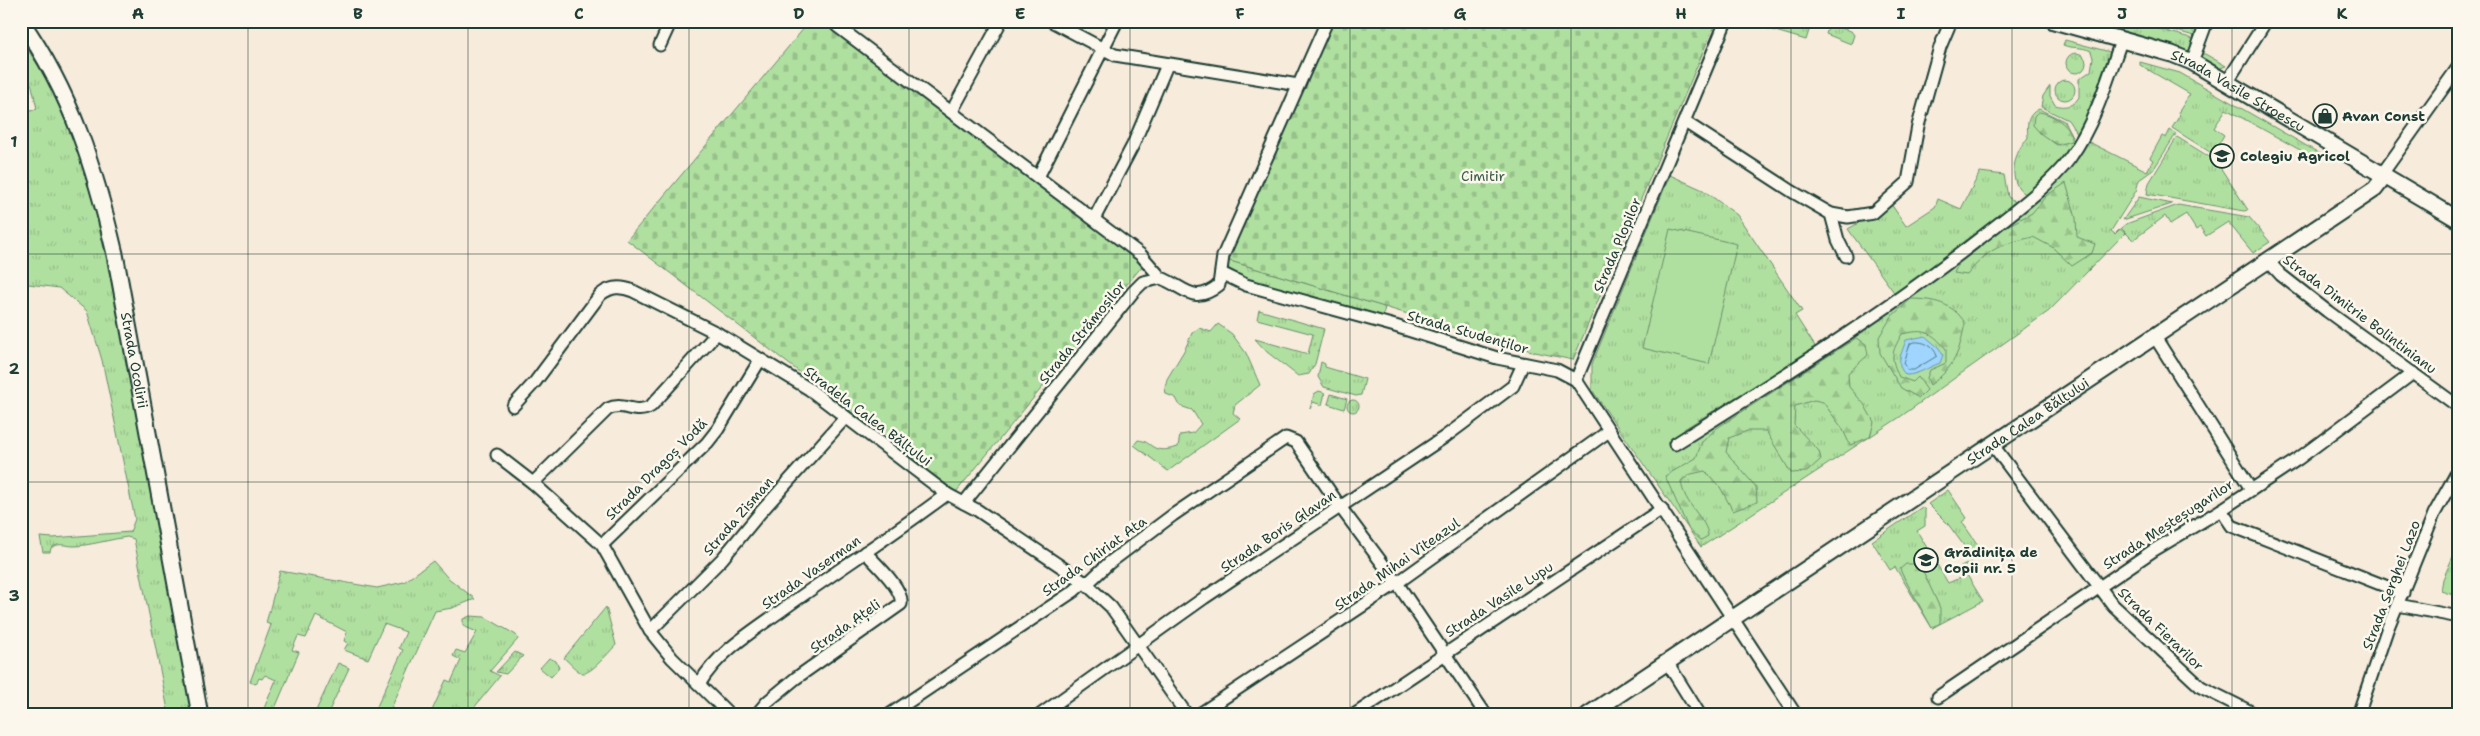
<svg xmlns="http://www.w3.org/2000/svg" width="2480" height="736" font-family="'Shantell Sans',sans-serif">
<style>
.grass{fill:url(#grass-tufts);stroke:#688e6a}
.forest{fill:url(#forest-firs);stroke:#688e6a}
.cemetery{fill:url(#cemetery-stones);stroke:#688e6a}
.pitch{fill:#b0e0a0;stroke:#688e6a}
.water{fill:#9fd5fe;stroke:#6c98ad}
.lines{fill:none;stroke-linecap:round;stroke-linejoin:round}
.shore{stroke:#527a85;stroke-width:1}
.minor-casing{stroke:#1f3d34;stroke-width:15}
.major-casing{stroke:#1f3d34;stroke-width:19}
.minor{stroke:#fbf7ec;stroke-width:11}
.major{stroke:#fbf7ec;stroke-width:15}
.grid{fill:none;stroke:#1f3d34;stroke-width:1;stroke-opacity:0.55}
.labels{text-anchor:middle;dominant-baseline:central;stroke-width:5;stroke-linejoin:round;paint-order:stroke}
.street-label{font-size:14px;fill:#1f3d34;stroke:#fbf7ec}
.poi-label{font-size:14px;font-weight:bold;fill:#1f3d34;stroke:#fbf7ec;text-anchor:start}
.park-label{font-size:14px;fill:#3c5e4a;stroke:#fbf7ec}
.neatline{fill:none;stroke:#1f3d34;stroke-width:2}
.grid-label{font-size:16px;text-anchor:middle;font-weight:bold;fill:#1f3d34}
</style>
<defs>
<pattern id="grass-tufts" width="24" height="20" patternUnits="userSpaceOnUse" patternTransform="scale(1.25)"><rect width="24" height="20" fill="#b0e0a0"/><path d="M3 7l-1-3M5 7V3M7 7l1-3M15 17l-1-3M17 17v-4M19 17l1-3" fill="none" stroke="#97c18a"/></pattern>
<pattern id="forest-firs" width="22" height="20" patternUnits="userSpaceOnUse" patternTransform="scale(1.25)"><rect width="22" height="20" fill="#b0e0a0"/><path d="M5 1l3.5 6h-7zM16 11l3.5 6h-7z" fill="#97c18a"/></pattern>
<pattern id="cemetery-stones" width="16" height="16" patternUnits="userSpaceOnUse" patternTransform="scale(1.25)"><rect width="16" height="16" fill="#b0e0a0"/><path d="M2 7V4a2 2 0 0 1 4 0v3zM10 15v-3a2 2 0 0 1 4 0v3z" fill="#97c18a"/></pattern>
</defs>
<rect width="100%" height="100%" fill="#f7ebdb"/>
<filter id="ink" filterUnits="userSpaceOnUse"><feTurbulence type="fractalNoise" baseFrequency=".02" numOctaves="2"/><feDisplacementMap in="SourceGraphic" scale="10" xChannelSelector="R" yChannelSelector="G"/><feConvolveMatrix kernelMatrix="1 2 1 2 8 2 1 2 1" color-interpolation-filters="sRGB"/></filter>
<g filter="url(#ink)">
<g class="grass">
<polygon points="1753,21 1812,21 1806,40 1752,24"/>
<polygon points="2078,21 2132,21 2197,40 2191,53 2187,54"/>
<polygon points="2143,21 2204,21 2197,37"/>
<polygon points="1832,26 1851,31 1854,35 1851,44 1826,34 1828,28"/>
<path d="M21,39l27,42 38,87 27,121 79,426h-23l-35,-176 -7,-2c-15,2 -40,9 -53,9 -8,0 -15,-4 -23,2l-1,4h-7l-3,-15 13,1 77,-6 5,-13 -33,-159 -15,-49 -28,-23 -38,-5v-169l16,-5 -5,-23 -11,-23z"/>
<path d="M2065,40l45,12 1,8 -32,77 -11,-17 -27,-13 2,-11 7,-10v10l5,9c10,3 19,1 24,-8v-18l12,-8 2,-13 -2,-7c-10,-5 -19,-2 -28,-6z"/>
<circle cx="2076" cy="63" r="10"/>
<polygon points="2201,54 2205,54 2226,66 2218,69 2199,58"/>
<polygon points="2140,62 2180,73 2324,156 2320,161 2226,109 2214,128 2224,135 2213,154 2172,128 2180,115 2178,113 2190,94 2140,65"/>
<circle cx="2065" cy="90" r="10"/>
<path d="M2039,109l25,12 11,21 -8,12 -41,40c-21,-11 -11,-45 2,-56 -1,-12 -2,-23 11,-29z"/>
<polygon points="2170,130 2176,134 2153,170 2139,180 2136,191 2111,231 2115,234 2120,229 2125,233 2049,311 1900,417 1701,547 1592,390 1592,364 1670,175 1703,190 1737,215 1802,311 1795,315 1816,348 1684,429 1691,440 1901,302 1848,229 1891,204 1906,226 1935,207 1938,199 1961,209 1980,172 2004,175 2008,197 2025,208 2087,141 2147,171 2153,160 2150,158 2162,136 2166,138"/>
<polygon points="2177,137 2216,161 2248,210 2244,211 2147,194 2149,183"/>
<polygon points="2139,197 2172,204 2123,220"/>
<polygon points="2178,205 2249,217 2270,242 2253,253 2228,222 2206,236 2200,227 2196,230 2186,214 2170,224 2165,216 2133,240 2121,228 2126,224"/>
<polygon points="1227,260 1385,307 1383,316 1258,285 1228,268"/>
<polygon points="1259,310 1324,329 1315,364 1309,374 1298,376 1267,352 1255,339 1308,354 1313,334 1257,319"/>
<path d="M1218,324l14,10 14,19 14,32 -25,20 -2,8 7,6 -72,52 -34,-26 4,-5c8,1 9,3 15,7 8,5 17,2 25,0l2,-12 13,-2 8,-9 -9,-14 -12,-4 -4,-8 -10,-4 -1,-6 2,-9 18,-30 7,-16 7,-5 12,4z"/>
<polygon points="1321,362 1325,364 1325,367 1365,379 1361,395 1356,396 1324,387 1318,377"/>
<polygon points="1319,391 1325,393 1322,405 1313,402 1310,409 1314,394"/>
<polygon points="1331,394 1347,399 1344,409 1328,404"/>
<circle cx="1353" cy="406" r="6"/>
<polygon points="1948,490 1967,518 1962,522 1982,551 1978,555 1974,551 1970,554 1948,524 1928,504"/>
<polygon points="1922,507 1925,510 1925,526 1917,531 1948,583 1962,577 1959,568 1971,562 1975,570 1967,575 1983,601 1932,628 1895,567 1890,570 1872,541"/>
<polygon points="2459,543 2459,597 2441,591 2443,579"/>
<polygon points="433,561 447,577 475,599 452,608 435,611 388,715 373,715 403,650 399,648 406,632 384,624 368,659 344,650 348,643 344,641 347,632 316,616 306,638 298,636 292,650 299,652 273,713 262,713 276,680 265,675 262,679 259,678 256,684 250,682 271,625 266,623 280,571 377,588 404,582"/>
<path d="M606,607l10,38c-6,6 -25,29 -33,28 -6,-1 -14,-11 -19,-15z"/>
<polygon points="470,616 485,617 516,635 518,639 490,671 500,676 468,715 430,715 446,680 451,682 461,660 453,656 456,650 465,653 477,632 463,626 463,619"/>
<polygon points="515,652 523,656 506,674 496,672"/>
<polygon points="549,658 556,661 559,668 551,677 540,668"/>
<polygon points="338,663 349,668 328,713 330,714 314,715"/>
</g>
<g class="forest">
<path d="M2038,112c13,1 35,14 33,29l-14,4 -16,-11 -8,-9 1,-9z"/>
<path d="M2066,183l10,35 1,19 18,7 -3,9 -20,13 -20,-19 -19,-10c-34,8 -44,11 -66,38l-13,-2 8,-16 32,-24 38,-20 14,-17z"/>
<path d="M1911,299c22,0 42,4 54,24 -6,30 -10,44 -35,62l-3,-7 3,-8 16,-7v-14c-15,-18 -21,-20 -44,-15 -11,19 -12,23 -3,43l14,5 5,-5 9,13 -8,8 -18,-10 -21,-35 -1,-16 13,-21z"/>
<path d="M1856,338l10,6 2,11 -20,18 1,14 15,17 10,18 -4,15 -20,8 -8,-17 -19,-26 -9,-2 -19,6 -1,19 25,26 2,8 -14,13 -16,1 -25,-42h-19l-18,7 -3,14 30,35 1,15 -24,9 -13,-24 -15,-16 -14,3 -10,7c3,25 26,37 27,55l-7,4 -12,-10 -24,-54 31,-18 6,-16 15,-14z"/>
<polygon points="1906,564 1914,564 1922,569 1940,608 1940,623 1932,628 1902,574 1900,569"/>
</g>
<g class="cemetery">
<polygon points="810,21 827,21 906,79 1143,265 956,492 627,240"/>
<polygon points="1333,21 1716,21 1573,360 1535,352 1227,260"/>
</g>
<polygon class="pitch" points="1670,229 1737,244 1709,364 1642,348"/>
<path class="water" d="M1925,336l14,12 4,7 -3,8c-11,4 -22,12 -34,12 -12,-11 -4,-22 0,-35z"/>
<g class="lines">
<path class="shore" d="M1914,342c10,-1 20,4 23,14l-23,14h-6l-4,-7 6,-19z"/>
<g class="minor-casing">
<g id="minor">
<polyline points="841,21 837,26 1141,255 1161,278"/>
<polyline points="1051,21 1115,55 1298,85"/>
<polyline points="660,45 671,21"/>
<polyline points="2192,62 2207,21"/>
<polyline points="2227,82 2266,21"/>
<polyline points="952,111 1001,21"/>
<polyline points="1685,122 1793,192 1831,214 1838,240 1846,256"/>
<polyline points="2382,174 2459,66"/>
<polyline points="1038,177 1117,21"/>
<polyline points="1831,214 1848,217 1873,213 1908,182 1918,126 1940,47 1951,21"/>
<polyline points="1094,219 1133,145 1167,65"/>
<polyline points="2268,261 2281,275 2327,311 2459,407"/>
<polyline points="1221,273 1246,285 1395,326 1497,358 1557,370 1576,380 1796,715"/>
<polyline points="2155,337 2251,489"/>
<polyline points="1576,380 1726,21"/>
<path d="M513,406l22,-24 65,-87c11,-9 21,-9 33,-4l84,42 92,56 138,105 30,16 107,72 27,25 76,108"/>
<path d="M1675,444c104,-65 208,-130 304,-205 28,-22 71,-53 91,-81 25,-35 37,-77 51,-117"/>
<polyline points="1992,444 2113,605 2201,687 2257,715"/>
<polyline points="497,455 533,483 602,545 650,631 672,658 730,715"/>
<path d="M533,483l75,-74c16,-8 27,7 43,-3l66,-73"/>
<path d="M964,503l169,-211 10,-10 18,-4c24,9 32,28 58,7l4,-29 104,-235"/>
<polyline points="2221,510 2232,526 2403,593"/>
<polyline points="602,545 707,443 718,429 760,360"/>
<polyline points="2398,605 2459,617"/>
<polyline points="650,631 722,559 760,513 845,418"/>
<polyline points="1667,662 1700,715"/>
<path d="M700,683c18,-31 53,-52 82,-73 54,-39 111,-75 165,-116"/>
<polyline points="1938,697 2154,550 2221,510 2298,459 2413,373"/>
<path d="M756,715l11,-13 29,-24 105,-74c3,-15 -26,-41 -36,-52"/>
<polyline points="889,715 1074,591 1084,582 1090,581 1109,563 1173,515 1286,438 1296,442 1341,508 1397,583 1486,715"/>
<polyline points="1040,715 1204,598 1446,436 1513,386 1523,364"/>
<polyline points="1198,715 1397,583 1609,431"/>
<polyline points="1354,715 1662,509"/>
<polyline points="2358,715 2387,630 2434,514 2459,469"/>
</g>
</g>
<g class="major-casing">
<g id="major">
<path id="s1" d="M21,21c51,73 74,148 94,233l85,461"/>
<path id="s2" d="M2054,21l118,33 20,8 267,158"/>
<path id="s3" d="M1588,715l787,-526 10,-13"/>
</g>
</g>
<use href="#minor" class="minor"/>
<use href="#major" class="major"/>
</g>
</g>
<path class="grid" d="M248,21v694M468,21v694M689,21v694M909,21v694M1130,21v694M1350,21v694M1571,21v694M1791,21v694M2012,21v694M2232,21v694M21,254h2438M21,482h2438"/>
<defs>
<g id="shop-ring" transform="scale(1.25)"><circle r="9.5" fill="#fbf7ec" stroke="#1f3d34" stroke-width="1.5"/><path d="M-5-2.5h2.3a2.7 3.5 0 0 1 5.4 0H5L5.5 6h-11ZM-1.5-2.5h3a1.5 2.3 0 0 0-3 0Z" fill="#1f3d34"/></g>
<g id="university-ring" transform="scale(1.25)"><circle r="9.5" fill="#fbf7ec" stroke="#1f3d34" stroke-width="1.5"/><path d="M0-5L7-2L0 1L-7-2ZM-4 1L0 2.5L4 1V4Q0 6-4 4Z" fill="#1f3d34"/></g>
<g id="school-ring" transform="scale(1.25)"><circle r="9.5" fill="#fbf7ec" stroke="#1f3d34" stroke-width="1.5"/><path d="M0-5L7-2L0 1L-7-2ZM-4 1L0 2.5L4 1V4Q0 6-4 4Z" fill="#1f3d34"/></g>
</defs>
<g fill-rule="evenodd">
<use href="#shop-ring" x="2325" y="116"/>
<use href="#university-ring" x="2222" y="156"/>
<use href="#school-ring" x="1926" y="560"/>
</g>
<g class="labels">
<g class="street-label">
<text stroke="none"><textPath href="#s2" startOffset="198">Strada Vasile Stroescu</textPath></text>
<text transform="translate(1617 245) rotate(-67)">Strada Plopilor</text>
<text transform="translate(2360 314) rotate(37)">Strada Dimitrie Bolintinianu</text>
<text transform="translate(1082 332) rotate(-51)">Strada Strămoșilor</text>
<text transform="translate(1468 332) rotate(16)">Strada Studenților</text>
<text stroke="none"><textPath href="#s1" startOffset="361">Strada Ocolirii</textPath></text>
<text transform="translate(868 416) rotate(37)">Stradela Calea Bălțului</text>
<text stroke="none"><textPath href="#s3" startOffset="529">Strada Calea Bălțului</textPath></text>
<text transform="translate(656 469) rotate(-45)">Strada Dragoș Vodă</text>
<text transform="translate(738 516) rotate(-49)">Strada Zisman</text>
<text transform="translate(2168 524) rotate(-33)">Strada Meșteșugarilor</text>
<text transform="translate(1278 531) rotate(-34)">Strada Boris Glavan</text>
<text transform="translate(1094 556) rotate(-36)">Strada Chiriat Ata</text>
<text transform="translate(1397 564) rotate(-35)">Strada Mihai Viteazul</text>
<text transform="translate(811 572) rotate(-35)">Strada Vaserman</text>
<text transform="translate(2391 585) rotate(-69)">Strada Serghei Lazo</text>
<text transform="translate(1499 599) rotate(-33)">Strada Vasile Lupu</text>
<text transform="translate(845 626) rotate(-35)">Strada Ațeli</text>
<text transform="translate(2161 629) rotate(44)">Strada Fierarilor</text>
</g>
<g class="poi-label">
<text x="2342" y="116">Avan Const</text>
<text x="2240" y="156">Colegiu Agricol</text>
<text x="1944" y="552">Grădinița de<tspan x="1944" dy="16">Copii nr. 5</tspan></text>
</g>
<g class="park-label">
<text x="1483" y="176">Cimitir</text>
</g>
</g>
<rect width="2480" height="736" fill="none" stroke="#fbf7ec" stroke-width="55"/>
<rect x="28" y="28" width="2424" height="680" class="neatline"/>
<g class="grid-label">
<text x="138" y="19">A</text>
<text x="358" y="19">B</text>
<text x="579" y="19">C</text>
<text x="799" y="19">D</text>
<text x="1020" y="19">E</text>
<text x="1240" y="19">F</text>
<text x="1460" y="19">G</text>
<text x="1681" y="19">H</text>
<text x="1901" y="19">I</text>
<text x="2122" y="19">J</text>
<text x="2342" y="19">K</text>
<text x="14" y="147">1</text>
<text x="14" y="374">2</text>
<text x="14" y="601">3</text>
</g>
</svg>
